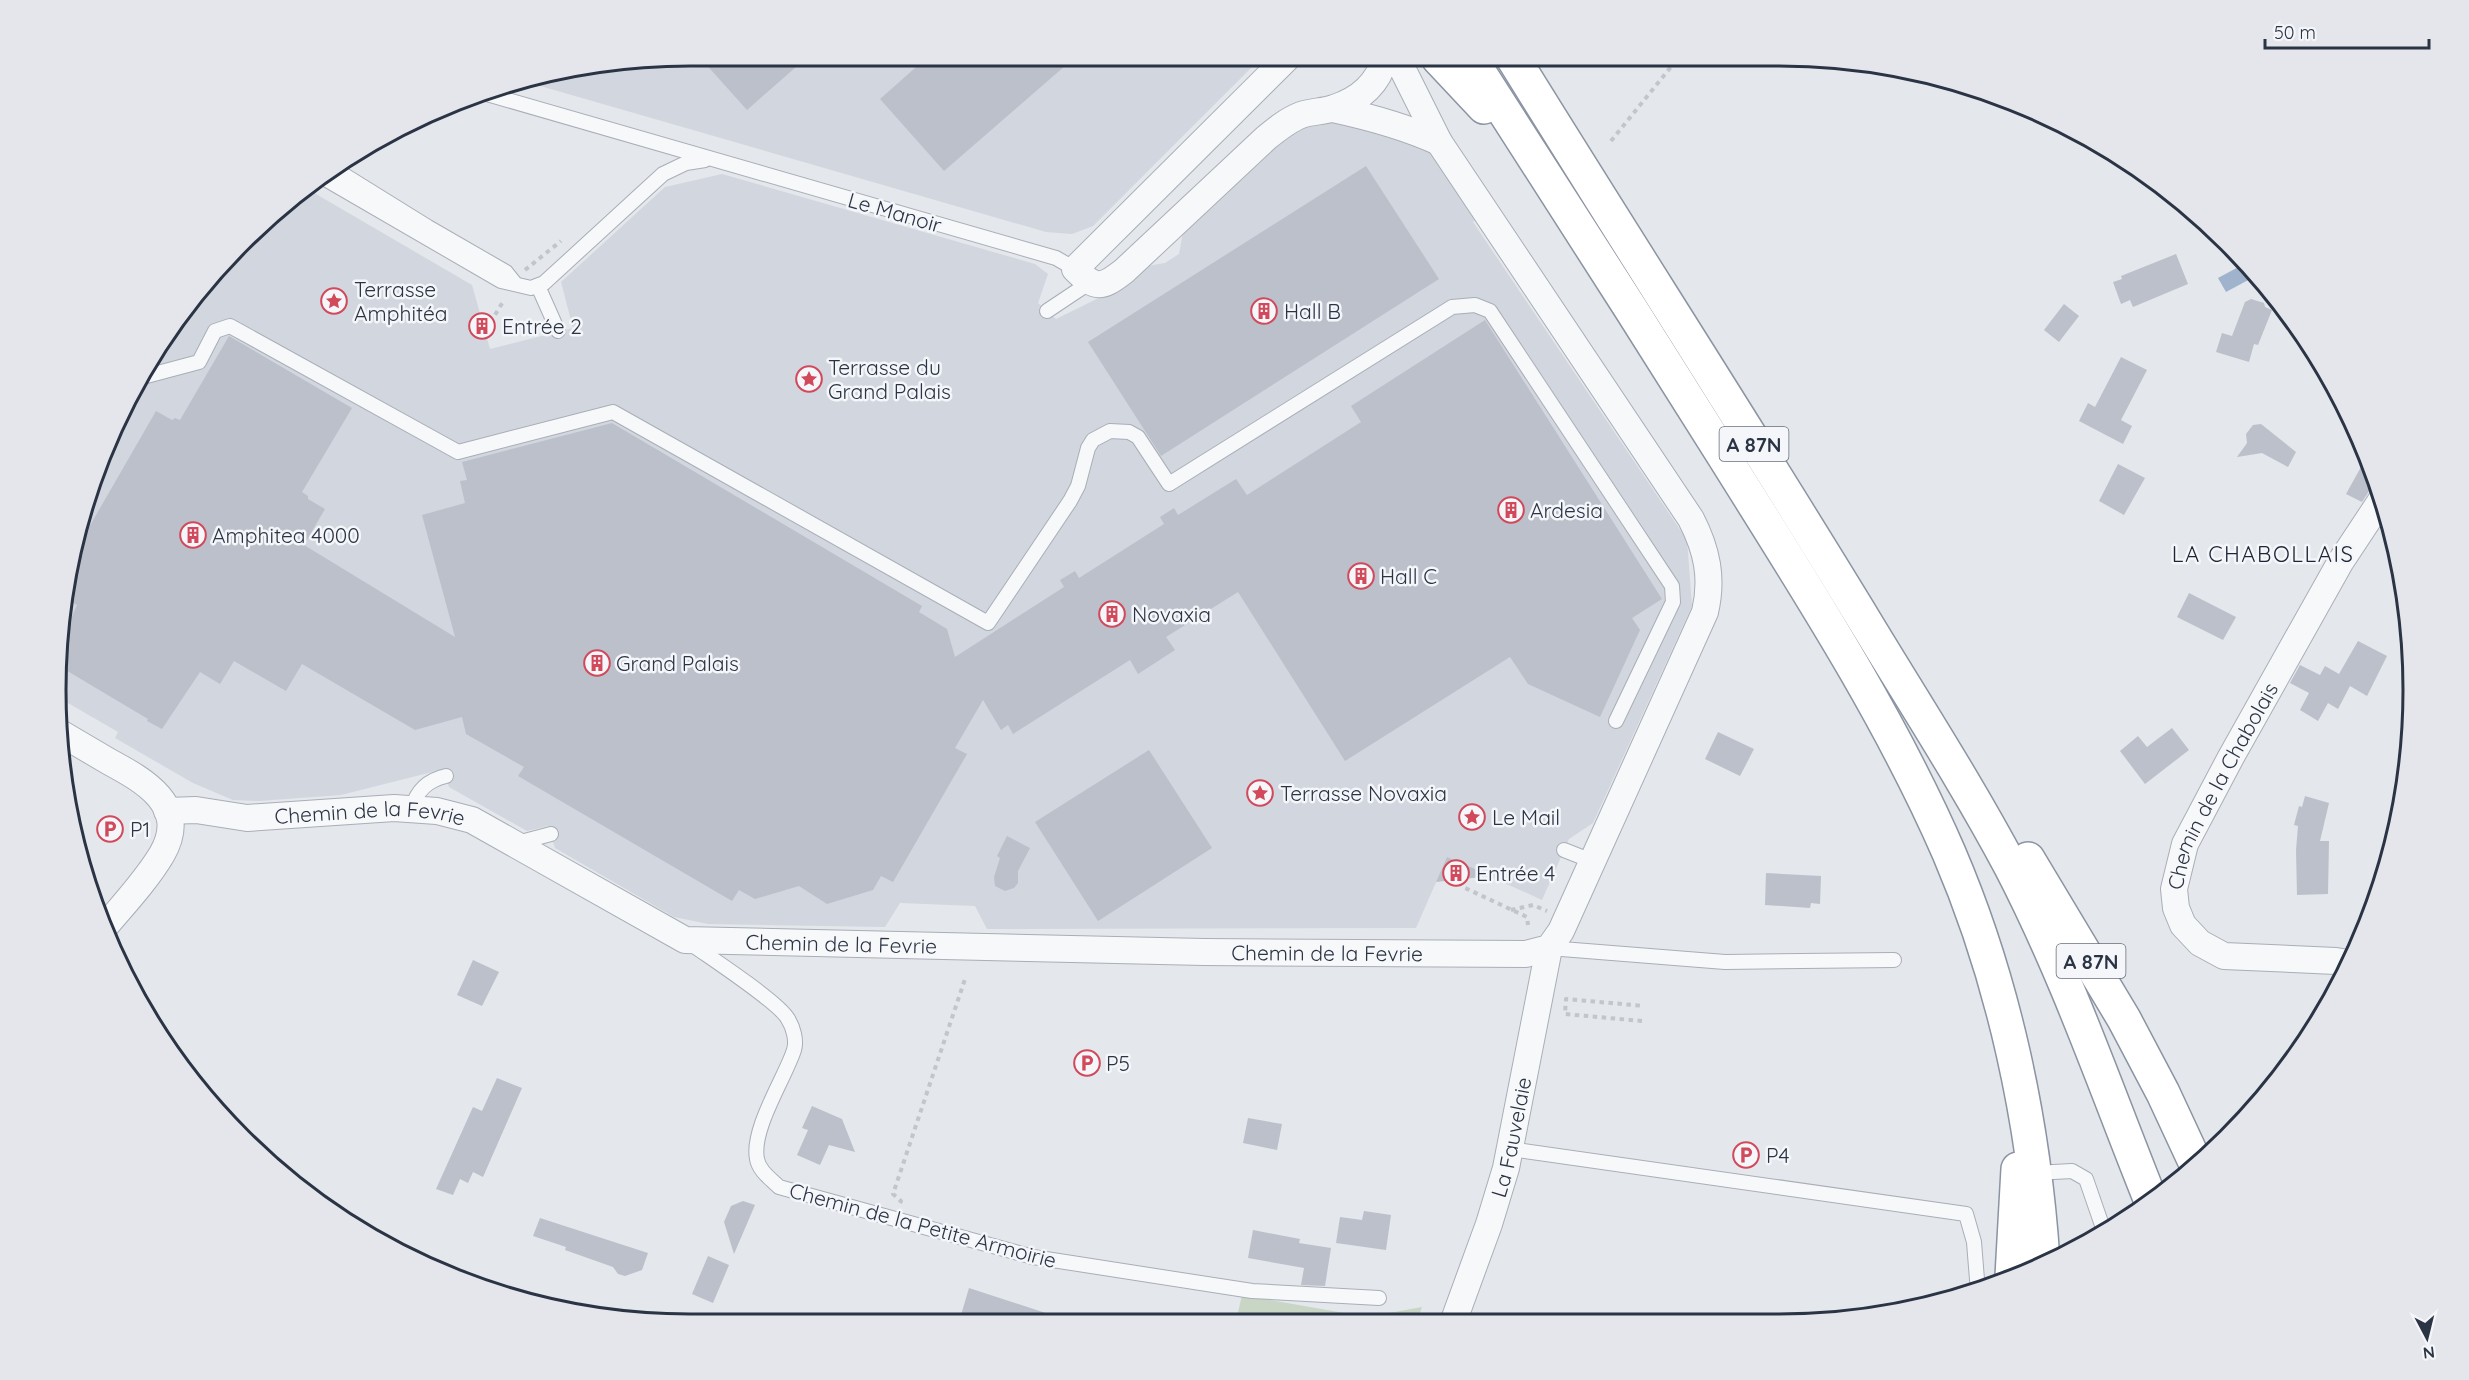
<svg xmlns="http://www.w3.org/2000/svg" width="2469" height="1380" font-family="Quicksand,sans-serif">
<style>
.built{fill:#d2d6de}
.green{fill:#c9d6c5}
.water{fill:#9fb4cc}
.building{fill:#bbc0ca}
.lines{fill:none;stroke-linecap:round;stroke-linejoin:round}
.lane-casing{stroke:#a9aeb7;stroke-width:16}
.street-casing{stroke:#a9aeb7;stroke-width:28}
.highway-casing{stroke:#8b94a3;stroke-width:36}
.path{stroke:#c2c5cb;stroke-width:4;stroke-dasharray:4.5 4.5;stroke-linecap:butt}
.lane{stroke:#f7f8fa;stroke-width:14}
.street{stroke:#f7f8fa;stroke-width:26}
.highway{stroke:#fff;stroke-width:33}
.labels{text-anchor:middle;dominant-baseline:central;stroke-width:5;stroke-linejoin:round;paint-order:stroke}
.shield{fill:#f4f6f9;stroke:#676e7b;stroke-width:1.5}
.shield-label{font-size:20px;font-weight:bold;fill:#2b3445}
.street-label{font-size:21px;fill:#2b3445;stroke:#f4f6f9}
.poi-label{font-size:21px;fill:#2b3445;stroke:#f4f6f9;text-anchor:start}
.neighbourhood-label{font-size:22px;letter-spacing:1.5px;fill:#1d2536;stroke:#f4f6f9}
.rim{fill:none;stroke:#2b3445;stroke-width:3}
</style>
<rect width="100%" height="100%" fill="#e4e7ec"/>
<g class="built">
<polygon points="1260,59 1093,226 1072,234 1046,232 523,81 607,61"/>
<polygon points="1331,122 1350,122 1431,150 1477,218 1473,222 1687,540 1692,606 1593,823 1569,839 1542,900 1447,857 1416,928 987,929 975,906 900,903 885,927 708,924 674,917 555,848 548,826 527,831 449,787 444,769 341,795 259,801 233,800 193,783 115,738 118,732 68,703 65,707 58,702 61,608 77,525 121,410 163,337 241,242 304,187 472,285 490,349 573,328 561,282 665,187 722,174 1035,264 1048,274 1038,303 1056,319 1129,283 1147,266 1165,263 1179,254 1183,232 1281,142 1301,128 1312,124"/>
</g>
<polygon class="green" points="1242,1295 1367,1317 1422,1307 1417,1321 1236,1321"/>
<polygon class="water" points="2244,264 2252,278 2226,292 2218,278"/>
<g class="building">
<polygon points="1073,59 944,171 880,99 924,60"/>
<polygon points="804,60 747,110 703,61 739,61"/>
<polygon points="1366,166 1439,279 1161,456 1088,342"/>
<polygon points="2176,254 2188,284 2133,307 2130,300 2121,304 2113,282 2122,279 2121,276"/>
<polygon points="2251,299 2264,303 2265,307 2272,310 2258,345 2254,344 2249,362 2216,352 2222,333 2232,336 2245,302"/>
<polygon points="2064,304 2079,316 2059,342 2044,330"/>
<polygon points="489,316 492,332 476,336 472,320"/>
<polygon points="1485,320 1662,599 1632,618 1640,630 1600,717 1528,684 1510,657 1345,761 1238,592 1166,637 1175,650 1138,674 1130,660 1013,734 1008,725 1001,730 983,700 955,748 967,754 893,882 881,876 873,890 827,904 799,886 755,899 739,890 732,901 518,776 524,767 466,734 462,717 415,730 302,664 286,691 234,661 220,684 200,672 162,729 147,721 148,719 59,666 60,644 77,605 63,597 71,556 78,544 74,542 78,522 88,529 156,411 172,420 175,418 180,420 229,336 352,408 302,492 308,496 308,499 325,509 304,545 455,637 422,515 465,503 460,481 467,480 462,462 612,423 922,606 919,612 947,629 955,657 1064,587 1060,580 1075,571 1079,578 1164,524 1160,517 1174,508 1178,515 1236,479 1247,495 1361,422 1351,406"/>
<polygon points="2121,357 2147,370 2121,420 2132,426 2123,444 2079,421 2088,403 2095,407"/>
<polygon points="2261,424 2296,452 2288,467 2262,453 2237,457 2247,443 2246,434 2253,425"/>
<polygon points="2366,458 2375,482 2362,502 2346,494"/>
<polygon points="2118,464 2145,478 2124,515 2099,501"/>
<polygon points="2189,593 2236,617 2223,640 2177,617"/>
<polygon points="2358,641 2387,656 2367,696 2350,686 2338,709 2328,703 2318,721 2300,710 2309,693 2290,683 2300,665 2320,675 2325,666 2339,674"/>
<polygon points="2172,728 2189,750 2145,784 2120,751 2138,736 2147,747"/>
<polygon points="1718,732 1754,749 1740,776 1705,759"/>
<polygon points="1149,750 1212,848 1098,921 1035,822"/>
<polygon points="2305,796 2329,803 2320,841 2329,841 2328,894 2297,895 2296,850 2298,826 2294,825 2299,806 2302,807"/>
<polygon points="1007,836 1030,848 1018,871 1018,883 1014,888 1005,891 995,886 994,877 1000,858 997,856"/>
<polygon points="1447,857 1491,876 1436,882"/>
<polygon points="1766,873 1821,876 1820,904 1811,903 1810,908 1765,905"/>
<polygon points="473,960 499,972 482,1006 457,995"/>
<polygon points="497,1078 522,1088 483,1177 473,1172 468,1183 460,1179 453,1195 436,1189 473,1107 482,1111"/>
<polygon points="812,1106 842,1119 855,1152 829,1145 820,1165 797,1155 808,1130 802,1128"/>
<polygon points="1248,1118 1282,1124 1277,1150 1243,1143"/>
<polygon points="743,1201 755,1205 734,1254 724,1222 731,1206"/>
<polygon points="1364,1211 1391,1215 1386,1250 1336,1243 1340,1217 1362,1220"/>
<polygon points="540,1218 648,1253 642,1270 625,1276 618,1274 613,1267 565,1250 566,1247 533,1236"/>
<polygon points="1253,1230 1300,1239 1299,1243 1331,1248 1325,1286 1301,1285 1304,1268 1248,1258"/>
<polygon points="708,1256 729,1265 713,1303 692,1294"/>
<polygon points="969,1288 1061,1318 1060,1322 984,1322 961,1315"/>
</g>
<g class="lines">
<g class="lane-casing">
<g id="lane">
<polyline points="480,92 1056,258 1075,269"/>
<polyline points="333,168 428,227 506,272 514,282"/>
<polyline points="320,176 501,281 531,288 544,283 663,174 686,163 705,160"/>
<polyline points="538,286 558,331"/>
<polyline points="1047,311 1089,283"/>
<polyline points="139,378 199,362 215,331 230,326 458,452 613,412 988,623 1070,501 1078,486 1088,448 1093,440 1110,431 1129,432 1138,437 1169,484 1452,307 1475,305 1490,311 1672,586 1673,602 1616,721"/>
<path d="M412,808c5,-18 16,-28 34,-32"/>
<polyline points="517,843 551,834"/>
<polyline points="1564,850 1592,861"/>
<path d="M690,943c19,14 89,59 98,76 5,8 9,21 6,31 -9,28 -43,79 -37,109 2,12 14,20 22,28l254,70 219,34 127,7"/>
<polyline points="1549,948 1725,962 1894,960"/>
<polyline points="1510,1149 1966,1214 1974,1242 1978,1292"/>
<polyline points="2035,1173 2072,1171 2086,1179 2104,1231"/>
</g>
</g>
<g class="street-casing">
<g id="street">
<path d="M1286,59l-211,210c20,20 26,20 49,2l142,-133c11,-9 22,-18 35,-23 11,-4 22,-3 33,-7 25,-8 44,-24 51,-50"/>
<path d="M1333,109c37,8 71,17 106,33"/>
<path d="M57,731c17,10 34,20 51,30 35,19 82,44 54,93 -16,27 -39,51 -59,75"/>
<path id="s1" d="M167,811l29,-1 51,8 147,-10 43,3 35,9 213,120 519,12 322,2 23,-6 12,-17 144,-319c8,-34 2,-62 -14,-93l-252,-377 -42,-84"/>
<path id="s2" d="M2348,963l-12,-2 -112,-5 -24,-13 -17,-18 -7,-17 -2,-19 11,-45 46,-87 110,-196 41,-62"/>
<path id="s3" d="M1454,1320l35,-96 17,-56 43,-220"/>
</g>
</g>
<g class="highway-casing">
<g id="highway">
<polyline points="1438,58 1484,107"/>
<path d="M1470,58c86,133 171,266 255,400 80,128 164,257 224,395 55,128 85,270 94,408"/>
<path d="M1513,58c117,189 238,376 353,565 49,81 101,161 145,244 56,108 95,222 140,334"/>
<polyline points="2028,859 2124,1019 2163,1093 2196,1164"/>
<polyline points="2012,1276 2018,1169"/>
</g>
</g>
<g class="path">
<polyline points="1611,141 1679,57"/>
<polyline points="525,270 561,241"/>
<polyline points="483,326 489,325 504,300"/>
<polyline points="1449,865 1450,874 1459,882 1465,872"/>
<polyline points="1459,882 1463,887 1527,917 1528,925"/>
<polyline points="1511,910 1533,905 1547,911"/>
<polyline points="1642,1021 1565,1014 1566,999 1644,1006"/>
<polyline points="900,1203 901,1201 893,1194 965,979"/>
</g>
<use href="#lane" class="lane"/>
<use href="#street" class="street"/>
<use href="#highway" class="highway"/>
</g>
<defs>
<g id="sight-ring" transform="scale(1.35)"><circle r="9.5" fill="#f4f6f9" stroke="#d1495b" stroke-width="1.5"/><path d="M0-6L1.8-2.2L6-1.7L2.9 1.2L3.7 5.4L0 3.3L-3.7 5.4L-2.9 1.2L-6-1.7L-1.8-2.2Z" fill="#d1495b"/></g>
<g id="building-ring" transform="scale(1.35)"><circle r="9.5" fill="#f4f6f9" stroke="#d1495b" stroke-width="1.5"/><path d="M-4-6H4V6H1V3H-1V6H-4ZM-2.5-4.3h1.7v1.8h-1.7ZM.8-4.3h1.7v1.8H.8ZM-2.5-1h1.7V.8h-1.7ZM.8-1h1.7V.8H.8Z" fill="#d1495b"/></g>
<g id="parking-ring" transform="scale(1.35)"><circle r="9.5" fill="#f4f6f9" stroke="#d1495b" stroke-width="1.5"/><path d="M-3.5-5.5H1a3.5 3.5 0 0 1 0 7H-1V5.5H-3.5ZM-1-3.4V-.6H.8a1.4 1.4 0 0 0 0-2.8Z" fill="#d1495b"/></g>
</defs>
<g fill-rule="evenodd">
<use href="#sight-ring" x="334" y="301"/>
<use href="#building-ring" x="1264" y="311"/>
<use href="#building-ring" x="482" y="326"/>
<use href="#sight-ring" x="809" y="379"/>
<use href="#building-ring" x="1511" y="510"/>
<use href="#building-ring" x="193" y="535"/>
<use href="#building-ring" x="1361" y="576"/>
<use href="#building-ring" x="1112" y="614"/>
<use href="#building-ring" x="597" y="663"/>
<use href="#sight-ring" x="1260" y="793"/>
<use href="#sight-ring" x="1472" y="817"/>
<use href="#parking-ring" x="110" y="829"/>
<use href="#building-ring" x="1456" y="873"/>
<use href="#parking-ring" x="1087" y="1063"/>
<use href="#parking-ring" x="1746" y="1155"/>
</g>
<g class="labels">
<g class="shield">
<rect x="1719.5" y="427" width="69" height="34" rx="4.5"/>
<rect x="2056.5" y="944" width="69" height="34" rx="4.5"/>
</g>
<g class="shield-label">
<text x="1754" y="444">A 87N</text>
<text x="2091" y="961">A 87N</text>
</g>
<g class="street-label">
<text transform="translate(895 212) rotate(16)">Le Manoir</text>
<text stroke="none"><textPath href="#s2" startOffset="328">Chemin de la Chabolais</textPath></text>
<text stroke="none"><textPath href="#s1" startOffset="204">Chemin de la Fevrie</textPath></text>
<text stroke="none"><textPath href="#s1" startOffset="708">Chemin de la Fevrie</textPath></text>
<text stroke="none"><textPath href="#s1" startOffset="1194">Chemin de la Fevrie</textPath></text>
<text stroke="none"><textPath href="#s3" startOffset="192">La Fauvelaie</textPath></text>
<text transform="translate(923 1225) rotate(15)">Chemin de la Petite Armoirie</text>
</g>
<g class="poi-label">
<text x="354" y="289">Terrasse<tspan x="354" dy="24">Amphitéa</tspan></text>
<text x="1284" y="311">Hall B</text>
<text x="502" y="326">Entrée 2</text>
<text x="828" y="367">Terrasse du<tspan x="828" dy="24">Grand Palais</tspan></text>
<text x="1530" y="510">Ardesia</text>
<text x="212" y="535">Amphitea 4000</text>
<text x="1380" y="576">Hall C</text>
<text x="1132" y="614">Novaxia</text>
<text x="616" y="663">Grand Palais</text>
<text x="1280" y="793">Terrasse Novaxia</text>
<text x="1492" y="817">Le Mail</text>
<text x="130" y="829">P1</text>
<text x="1476" y="873">Entrée 4</text>
<text x="1106" y="1063">P5</text>
<text x="1766" y="1155">P4</text>
</g>
<g class="neighbourhood-label">
<text x="2263" y="554">LA CHABOLLAIS</text>
</g>
</g>
<path d="M0 0H2469V1380H0ZM690 66H1779A624 624 0 0 1 2403 690V690A624 624 0 0 1 1779 1314H690A624 624 0 0 1 66 690V690A624 624 0 0 1 690 66Z" fill="#e4e6eb" fill-rule="evenodd"/>
<path class="rim" d="M690 66H1779A624 624 0 0 1 2403 690V690A624 624 0 0 1 1779 1314H690A624 624 0 0 1 66 690V690A624 624 0 0 1 690 66Z"/>
<g transform="translate(2427 1338) rotate(173)" stroke="#f4f6f9" stroke-width="4.5" paint-order="stroke">
<path d="M0-4.5L10 22L0 15L-10 22Z" fill="#2b3445"/>
<text y="-9" font-size="16" font-weight="bold" text-anchor="middle" fill="#2b3445">N</text>
</g>
<path d="M2265 39v9h164v-9" fill="none" stroke="#2b3445" stroke-width="3"/>
<text x="2274" y="39" font-size="18" fill="#2b3445" stroke="#f4f6f9" stroke-width="4.5" paint-order="stroke">50 m</text>
</svg>
